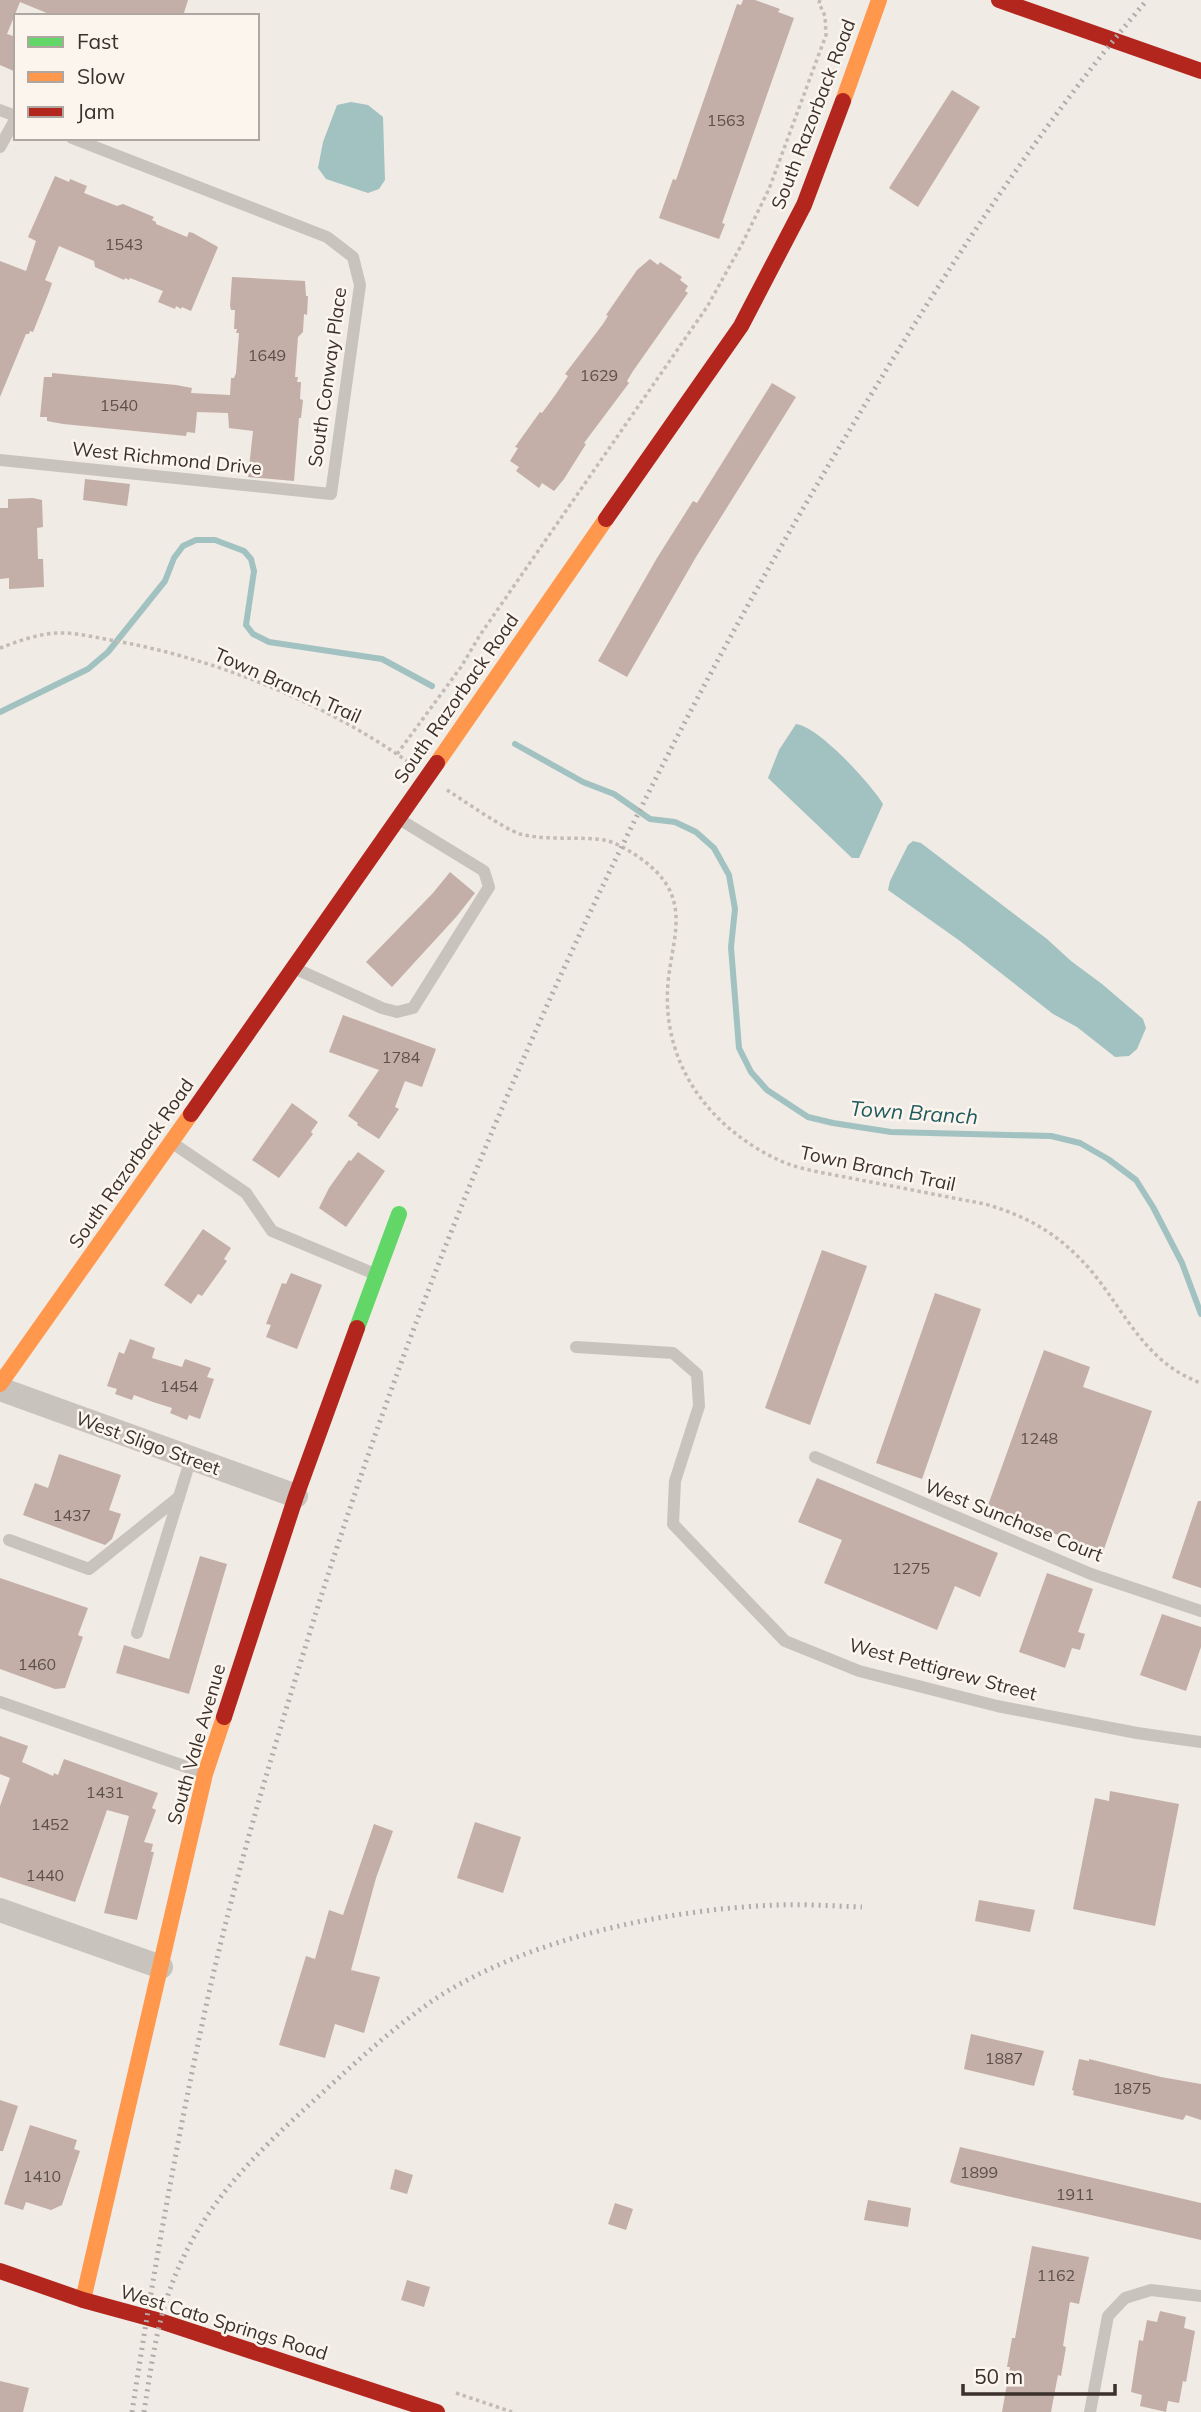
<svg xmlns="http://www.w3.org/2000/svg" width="1201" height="2412" font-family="Mulish,sans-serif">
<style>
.water{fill:#a1c2c1}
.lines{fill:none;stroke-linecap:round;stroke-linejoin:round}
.stream{stroke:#a1c2c1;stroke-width:6}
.building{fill:#c3afa7}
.path{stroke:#c2bbb6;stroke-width:3.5;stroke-dasharray:3.5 3.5;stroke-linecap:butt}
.lane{stroke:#c9c3be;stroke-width:12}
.street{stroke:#c9c3be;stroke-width:24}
.fast{stroke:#63d668;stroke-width:16}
.slow{stroke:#ff974d;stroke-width:16}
.jam{stroke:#b3261e;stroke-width:16}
.rail{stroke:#b1aca8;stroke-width:5;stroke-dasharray:2 5;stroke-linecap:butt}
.labels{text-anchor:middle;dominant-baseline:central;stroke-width:5;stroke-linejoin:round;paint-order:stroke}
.number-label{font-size:16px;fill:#5d504a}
.street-label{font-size:19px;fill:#3b302b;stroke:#fbf5ee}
.water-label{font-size:21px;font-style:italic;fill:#1f5a5e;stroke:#fbf5ee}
</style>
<rect width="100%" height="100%" fill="#f0ebe5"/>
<g class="water">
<polygon points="351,102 368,105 383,117 385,180 379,189 368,193 326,179 318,168 323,142 337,105"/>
<path d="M796,724c22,2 75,60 87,80l-24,54h-7l-84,-80 11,-28z"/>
<polygon points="913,841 921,843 1047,939 1071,961 1102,984 1143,1019 1146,1028 1137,1049 1129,1056 1115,1057 1077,1027 1053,1014 960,941 888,890 890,881 908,845"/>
</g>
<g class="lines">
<g class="stream">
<polyline points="0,712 88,669 108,652 165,581 174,558 183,546 196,540 215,540 244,551 251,559 254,571 246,625 253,634 269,642 382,659 432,686"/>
<polyline points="515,744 583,782 614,794 650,819 675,822 696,832 714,848 729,875 735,909 731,947 739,1048 751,1072 767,1090 808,1117 833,1123 891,1132 1051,1136 1080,1143 1108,1159 1136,1180 1153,1207 1182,1263 1201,1314"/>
</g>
</g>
<g class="building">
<polygon points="0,0 188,0 183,16 54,16 20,2 7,34 16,37 16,72 0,65"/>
<polygon points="743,0 755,0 780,9 778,12 794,18 722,223 725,224 719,239 659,218 673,179 676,180 737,4 741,5"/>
<polygon points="952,90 980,107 918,207 889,188"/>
<polygon points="55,176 69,182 70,179 87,186 84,193 117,206 123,204 154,217 152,220 156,222 156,224 187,237 189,232 193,233 218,247 191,311 182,307 181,309 176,306 175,309 158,302 163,291 130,278 129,280 125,278 124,280 95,267 94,261 59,246 45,280 52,283 49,292 33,332 30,331 29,334 26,334 0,397 0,261 26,271 36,241 28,237"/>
<polygon points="650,259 658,265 660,262 682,277 680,280 688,286 685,291 688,293 633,371 627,381 629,383 584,443 586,444 564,479 554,491 542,483 539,488 516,471 519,467 510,461 518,448 515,447 540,412 542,413 556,394 568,376 565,374 603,324 608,316 606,315 637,270"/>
<polygon points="232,277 305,281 306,296 308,296 307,315 304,314 303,332 298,337 295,377 298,377 297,382 301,382 300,399 303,400 301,418 299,418 294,481 248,477 253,431 229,428 228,413 197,412 195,433 187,432 186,436 63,424 47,421 47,417 40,417 44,377 52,377 52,373 176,385 192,388 191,393 230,395 231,378 234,378 236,373 239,333 236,333 237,329 234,329 235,310 231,310 230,306"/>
<polygon points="772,383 796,397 696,557 627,677 598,661 657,558 693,501 697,503"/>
<polygon points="85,479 130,484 127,506 83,500"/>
<polygon points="33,498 42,500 43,527 37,528 38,559 43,559 44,587 9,589 9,578 0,579 0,508 8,508 8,499"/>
<polygon points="450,872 475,893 457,916 392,987 366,962 433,893"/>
<polygon points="343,1015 436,1049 422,1087 405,1081 395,1107 399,1109 379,1139 357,1125 358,1123 348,1116 379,1070 329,1052"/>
<polygon points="292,1103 318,1122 311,1132 313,1134 279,1178 252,1160"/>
<polygon points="358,1152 385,1171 346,1227 319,1208 329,1188 349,1160 351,1161"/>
<polygon points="203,1229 231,1248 224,1259 227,1261 202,1296 198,1294 191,1304 164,1285"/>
<polygon points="822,1250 867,1266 810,1425 765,1408"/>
<polygon points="291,1273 322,1285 297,1349 266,1337 271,1325 266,1324 282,1283 286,1284"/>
<polygon points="935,1293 981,1309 922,1479 876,1463"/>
<polygon points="130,1339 155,1348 152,1358 182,1367 185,1359 211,1368 207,1377 214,1379 200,1419 189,1415 187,1420 170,1413 172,1408 153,1402 134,1395 132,1400 115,1394 117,1389 107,1386 119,1352 124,1354"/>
<polygon points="1044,1350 1090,1367 1083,1387 1152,1411 1103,1552 987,1508"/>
<polygon points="59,1454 121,1475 109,1510 121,1514 112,1539 105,1545 23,1515 35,1483 48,1488"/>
<polygon points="817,1478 998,1553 980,1597 955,1586 937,1630 824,1583 842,1540 798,1522"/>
<polygon points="1198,1501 1201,1501 1201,1588 1172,1578"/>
<polygon points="200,1556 227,1564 189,1694 116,1673 124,1645 169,1659"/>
<polygon points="1047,1573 1093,1589 1078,1632 1085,1634 1080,1650 1072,1648 1065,1668 1019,1652"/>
<polygon points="0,1578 88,1608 78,1635 83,1637 65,1688 55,1689 0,1669"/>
<polygon points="1162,1614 1201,1627 1201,1647 1186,1691 1140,1675"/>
<polygon points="0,1736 28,1746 22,1762 53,1776 54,1773 58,1775 64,1759 158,1793 152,1808 156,1810 144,1842 153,1844 151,1852 154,1852 137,1920 104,1913 129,1816 107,1810 75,1902 0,1877 0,1806 10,1778 0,1774"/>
<polygon points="1110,1791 1179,1804 1155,1926 1073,1909 1095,1798 1109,1801"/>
<polygon points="475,1822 521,1837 503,1893 457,1878"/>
<polygon points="374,1824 393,1831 376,1878 351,1970 380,1977 364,2033 335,2024 325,2058 279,2045 306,1956 315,1959 329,1910 343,1915"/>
<polygon points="979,1900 1035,1910 1030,1932 975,1921"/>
<polygon points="971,2034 1044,2051 1034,2086 964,2069"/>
<polygon points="1079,2059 1089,2061 1089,2059 1161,2077 1201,2084 1201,2120 1186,2115 1183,2120 1073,2095 1074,2091 1072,2090"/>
<polygon points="0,2100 18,2106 3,2151 0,2151"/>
<polygon points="30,2125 77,2140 74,2149 80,2151 62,2205 51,2210 26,2202 23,2210 4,2204"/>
<polygon points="960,2147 1201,2203 1201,2240 954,2184 950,2182"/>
<polygon points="395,2169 413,2175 407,2194 390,2189"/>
<polygon points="868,2200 911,2208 908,2227 864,2220"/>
<polygon points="615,2203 633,2209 626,2230 608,2224"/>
<polygon points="1032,2246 1089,2257 1079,2304 1070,2302 1063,2346 1066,2347 1061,2376 1058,2375 1051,2412 1002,2412 1010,2367 1007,2367 1012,2338 1015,2338"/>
<polygon points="407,2280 430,2287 424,2307 401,2300"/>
<polygon points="1160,2311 1186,2317 1184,2328 1195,2331 1186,2382 1183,2381 1179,2403 1168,2401 1166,2412 1140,2406 1142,2395 1131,2392 1139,2340 1143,2341 1147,2320 1157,2322"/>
<polygon points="0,2381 29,2388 23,2412 0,2412"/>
</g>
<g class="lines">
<g class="path">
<path d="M0,648c18,-7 38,-14 57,-15 19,-1 40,5 59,8 100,18 207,61 291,120"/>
<polyline points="397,754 461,667 480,635 707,307 742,244 769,189 826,35 825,16 819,3 820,0"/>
<path d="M447,790c16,10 57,39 73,44 28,7 56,2 84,6 17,3 46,23 57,37 27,32 10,69 7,106 -7,82 43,147 115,179 22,9 49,12 72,17 43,8 87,17 130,25 45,13 77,32 108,69 34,42 53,90 108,110"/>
<polyline points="456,2393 512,2412"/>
</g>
<g class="lane">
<polyline points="0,110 16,116"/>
<polyline points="0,147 16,118"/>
<polyline points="0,460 331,494 360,285 353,257 327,237 72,138"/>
<polyline points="294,968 382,1008 397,1012 413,1008 489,887 484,871 399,819"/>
<polyline points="171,1142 246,1193 272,1231 375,1274"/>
<polyline points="576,1347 673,1353 697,1374 699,1406 675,1481 673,1524 785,1641 859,1671 997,1706 1137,1733 1201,1742"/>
<polyline points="815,1457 1091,1574 1201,1611"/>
<polyline points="9,1540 89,1569 179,1497"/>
<polyline points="137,1633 191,1458"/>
<polyline points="0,1702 204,1773"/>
<polyline points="1090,2412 1108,2316 1125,2298 1151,2290 1201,2296"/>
</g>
<g class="street">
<polyline points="0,1389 296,1496"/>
<polyline points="0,1910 161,1967"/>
</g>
<polyline class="fast" points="357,1328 399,1214"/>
<g class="slow">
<polyline points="843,101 879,0"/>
<polyline points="437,763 606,519"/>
<polyline points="0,1384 191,1114"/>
<polyline points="83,2300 205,1774 224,1717"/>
</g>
<g class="jam">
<polyline points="999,0 1201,71"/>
<polyline points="606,519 741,326 804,205 843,101"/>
<polyline points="191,1114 437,763"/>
<polyline points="224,1717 296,1496 357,1328"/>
<polyline points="0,2271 83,2300 160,2321 437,2412"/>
</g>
<g class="rail">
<path d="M132,2412c20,-131 43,-262 71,-392 27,-126 64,-250 102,-372 125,-407 296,-798 513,-1165 100,-168 202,-334 329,-483"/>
<path d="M144,2412c6,-38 11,-77 23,-114 29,-89 87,-143 154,-204 36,-33 73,-67 114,-95 93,-61 232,-90 343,-94 28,-1 56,1 84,2"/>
</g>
</g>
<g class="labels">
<g class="number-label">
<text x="726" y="120">1563</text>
<text x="124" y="244">1543</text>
<text x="267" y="355">1649</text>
<text x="599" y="375">1629</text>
<text x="119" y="405">1540</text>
<text x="401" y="1057">1784</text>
<text x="179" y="1386">1454</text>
<text x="1039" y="1438">1248</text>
<text x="72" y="1515">1437</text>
<text x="911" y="1568">1275</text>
<text x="37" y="1664">1460</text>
<text x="105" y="1792">1431</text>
<text x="50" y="1824">1452</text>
<text x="45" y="1875">1440</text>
<text x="1004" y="2058">1887</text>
<text x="1132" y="2088">1875</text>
<text x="979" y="2172">1899</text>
<text x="42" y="2176">1410</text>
<text x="1075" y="2194">1911</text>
<text x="1056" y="2275">1162</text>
</g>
<g class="street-label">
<text transform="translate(813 114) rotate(-69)">South Razorback Road</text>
<text transform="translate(327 377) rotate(-82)">South Conway Place</text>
<text transform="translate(167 458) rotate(6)">West Richmond Drive</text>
<text transform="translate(288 685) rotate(24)">Town Branch Trail</text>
<text transform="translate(456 698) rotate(-55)">South Razorback Road</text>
<text transform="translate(131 1163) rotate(-55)">South Razorback Road</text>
<text transform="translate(878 1168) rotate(12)">Town Branch Trail</text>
<text transform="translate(148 1443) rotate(20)">West Sligo Street</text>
<text transform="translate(1014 1520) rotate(22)">West Sunchase Court</text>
<text transform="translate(943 1669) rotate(15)">West Pettigrew Street</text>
<text transform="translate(196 1744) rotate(-74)">South Vale Avenue</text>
<text transform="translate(224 2322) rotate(17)">West Cato Springs Road</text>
</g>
<g class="water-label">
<text transform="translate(914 1112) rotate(4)">Town Branch</text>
</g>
</g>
<rect x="14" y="14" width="245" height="126" fill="#fbf5ee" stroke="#aea6a0" stroke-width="2"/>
<rect x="28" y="37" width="35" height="10" fill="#63d668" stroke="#aea6a0" stroke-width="2"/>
<text x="77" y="49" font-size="21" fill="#3b302b">Fast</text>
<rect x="28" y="72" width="35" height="10" fill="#ff974d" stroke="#aea6a0" stroke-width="2"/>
<text x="77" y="84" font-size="21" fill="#3b302b">Slow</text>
<rect x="28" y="107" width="35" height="10" fill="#b3261e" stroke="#aea6a0" stroke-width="2"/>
<text x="77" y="119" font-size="21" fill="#3b302b">Jam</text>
<path d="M963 2384v10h152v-10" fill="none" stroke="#3b302b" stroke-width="3.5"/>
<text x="974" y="2384" font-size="21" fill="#3b302b" stroke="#fbf5ee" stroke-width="5" paint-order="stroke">50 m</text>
</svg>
